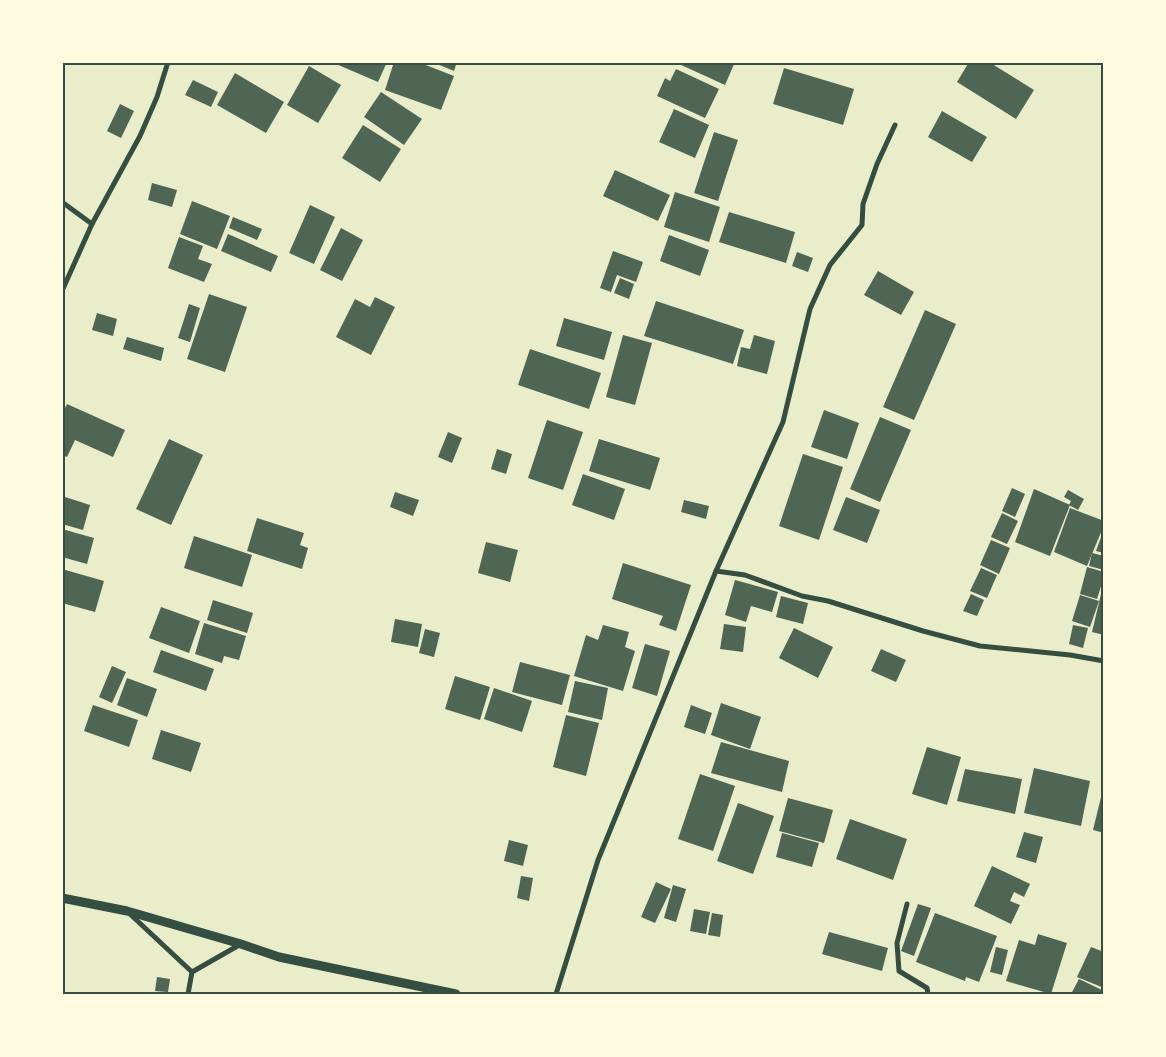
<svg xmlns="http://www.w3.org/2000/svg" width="1166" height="1057" font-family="Raleway,sans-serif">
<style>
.building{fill:#4f6655}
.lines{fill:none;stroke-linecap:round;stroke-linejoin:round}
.minor{stroke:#344e41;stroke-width:5}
.tertiary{stroke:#344e41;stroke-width:9}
.neatline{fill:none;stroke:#344e41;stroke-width:2}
</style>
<rect width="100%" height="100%" fill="#e9edc9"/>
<g class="building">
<polygon points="337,62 387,62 378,82 336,64"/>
<polygon points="394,62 418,62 454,76 441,110 385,90"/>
<polygon points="432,62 457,62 454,71"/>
<polygon points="680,62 735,62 725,85 679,64"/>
<polygon points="969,62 989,62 1034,90 1016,119 957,82"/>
<polygon points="309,66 341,85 318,123 287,105"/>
<polygon points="784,68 854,89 843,125 773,104"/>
<polygon points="676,69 719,89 705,118 657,96 665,78 670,81"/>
<polygon points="235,73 284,102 266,133 217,105"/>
<polygon points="193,80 218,92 211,107 185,95"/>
<polygon points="381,92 422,119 404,145 364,117"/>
<polygon points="120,104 134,111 121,138 107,131"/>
<polygon points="674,109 709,125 695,158 659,142"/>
<polygon points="942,111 987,137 972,162 928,137"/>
<polygon points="363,125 401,149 380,182 342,158"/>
<polygon points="714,132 738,140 718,201 694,193"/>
<polygon points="615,170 670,195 658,221 603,196"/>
<polygon points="152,183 177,190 172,207 148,200"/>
<polygon points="675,192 720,207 709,242 664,227"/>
<polygon points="192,201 230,216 217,249 180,234"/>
<polygon points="310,205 335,217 314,264 289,253"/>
<polygon points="729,212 795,232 786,263 719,242"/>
<polygon points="233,217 262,229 257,240 229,228"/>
<polygon points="341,228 363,240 342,281 320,270"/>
<polygon points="228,234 278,256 271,272 221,251"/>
<polygon points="669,235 709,250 700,276 660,261"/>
<polygon points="179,237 203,246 198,259 212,264 204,282 168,268"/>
<polygon points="613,251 643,262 636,282 617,275 611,292 600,288"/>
<polygon points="797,252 813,258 808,272 792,266"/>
<polygon points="878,271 914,292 901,315 864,295"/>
<polygon points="620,278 634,284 629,299 614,293"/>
<polygon points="209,294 247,307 225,372 187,359"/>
<polygon points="375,297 395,307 371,355 336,337 355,299 370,307"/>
<polygon points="656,301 744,330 733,364 644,336"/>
<polygon points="189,304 200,308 190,342 178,338"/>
<polygon points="925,310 956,324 914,420 883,407"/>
<polygon points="97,313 117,319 113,336 92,330"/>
<polygon points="564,318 612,332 604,360 556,346"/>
<polygon points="623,335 652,343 635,405 606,397"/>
<polygon points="754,335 775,341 767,374 737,366 741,347 750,349"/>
<polygon points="127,337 164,348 161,361 123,349"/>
<polygon points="530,349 601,373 589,409 518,385"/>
<polygon points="67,404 125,430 113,457 75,440 67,457 62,455 62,414"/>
<polygon points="824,410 859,423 847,459 811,447"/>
<polygon points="880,417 911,430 880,502 850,489"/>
<polygon points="547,420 583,432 563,490 528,478"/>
<polygon points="448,432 462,438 452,463 438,457"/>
<polygon points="169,439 203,455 171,525 136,509"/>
<polygon points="599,439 660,458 650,490 589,471"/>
<polygon points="497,449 512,454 506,474 491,469"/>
<polygon points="803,454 843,467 819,540 779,526"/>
<polygon points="583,474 625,489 614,520 572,505"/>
<polygon points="1012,488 1025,494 1015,517 1002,511"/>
<polygon points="1034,489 1070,505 1050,556 1015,542"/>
<polygon points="1068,490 1084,499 1078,510 1069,505 1071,501 1064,497"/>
<polygon points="395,492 419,500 413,516 390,507"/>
<polygon points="62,496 90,505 83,530 62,524"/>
<polygon points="846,497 880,510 867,543 833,530"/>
<polygon points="684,500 709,506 706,519 681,512"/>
<polygon points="1070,508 1104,521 1104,525 1087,566 1054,552"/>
<polygon points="1002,513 1018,521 1007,544 991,537"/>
<polygon points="257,518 304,533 300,545 308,548 302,569 247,551"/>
<polygon points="62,529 94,538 87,564 62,557"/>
<polygon points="1104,529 1104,553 1096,551"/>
<polygon points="194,536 252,555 242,587 184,568"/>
<polygon points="991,540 1010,548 999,574 980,565"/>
<polygon points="486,542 518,550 510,582 478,573"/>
<polygon points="1092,553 1104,556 1104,570 1089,566"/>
<polygon points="623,563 691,585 676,631 659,625 663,616 612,599"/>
<polygon points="1087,567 1104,572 1104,577 1097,599 1080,594"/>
<polygon points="981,568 997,575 987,598 970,591"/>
<polygon points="62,569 104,581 95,612 62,603"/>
<polygon points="735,580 778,592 772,612 751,606 746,622 725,615"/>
<polygon points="971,594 984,600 977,616 963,611"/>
<polygon points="1101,594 1104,595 1104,635 1092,632"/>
<polygon points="1080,595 1099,601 1090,627 1072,621"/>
<polygon points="781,596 808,603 803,624 776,617"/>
<polygon points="213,600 253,613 247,633 207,620"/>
<polygon points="161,607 200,621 189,653 149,638"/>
<polygon points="395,619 422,624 418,647 391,642"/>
<polygon points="204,623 246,636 239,660 224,656 222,663 195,654"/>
<polygon points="724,624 746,627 743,652 720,649"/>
<polygon points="603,625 629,632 625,647 635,651 623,691 574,676 586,635 598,640"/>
<polygon points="1073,625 1088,628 1083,648 1069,644"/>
<polygon points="794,628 833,647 818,678 779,658"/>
<polygon points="425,629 440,633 434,657 419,653"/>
<polygon points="645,644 670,651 657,696 632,688"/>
<polygon points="881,649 906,660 896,682 871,671"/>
<polygon points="161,650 214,669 206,691 153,672"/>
<polygon points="520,662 570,675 562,705 512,692"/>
<polygon points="112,666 126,672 112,703 99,697"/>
<polygon points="455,676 490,687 480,720 445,709"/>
<polygon points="127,678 157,689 147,717 117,705"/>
<polygon points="575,681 608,688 602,720 568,712"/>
<polygon points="494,688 532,701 522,732 484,719"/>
<polygon points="721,703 761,717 750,749 711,735"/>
<polygon points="93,705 138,720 129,747 84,731"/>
<polygon points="691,705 712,713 705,734 684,727"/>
<polygon points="566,715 599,723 586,776 553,767"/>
<polygon points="161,730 201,743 191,772 152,759"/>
<polygon points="721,742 789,761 782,792 711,773"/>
<polygon points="927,747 961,757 947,805 912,794"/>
<polygon points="1034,768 1090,781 1081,826 1024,813"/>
<polygon points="965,769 1022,779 1015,814 957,801"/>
<polygon points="700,774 735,786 713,851 678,839"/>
<polygon points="1103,789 1104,789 1104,833 1093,830"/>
<polygon points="788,798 833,810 824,843 779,831"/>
<polygon points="738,803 774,816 753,874 717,861"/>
<polygon points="850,819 907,839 893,880 836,859"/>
<polygon points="1024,832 1043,837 1036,863 1016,857"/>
<polygon points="782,833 819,843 812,867 776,857"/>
<polygon points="509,840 528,845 523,866 504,861"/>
<polygon points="992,866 1030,884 1024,897 1014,892 1010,901 1020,905 1011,924 974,906"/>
<polygon points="521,876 533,878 529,901 517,898"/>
<polygon points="656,882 671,889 655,923 641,917"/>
<polygon points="673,885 686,889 676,922 664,918"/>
<polygon points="918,904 931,908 914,956 901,951"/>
<polygon points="694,909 710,912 706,934 690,931"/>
<polygon points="712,913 723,915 720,937 708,935"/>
<polygon points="935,913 997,936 979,982 966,977 965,981 916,962"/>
<polygon points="829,932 888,948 882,971 822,954"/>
<polygon points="1038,934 1067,943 1051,994 1006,981 1019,940 1035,945"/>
<polygon points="996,947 1008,950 1002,975 990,972"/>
<polygon points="1091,947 1104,952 1104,988 1077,977"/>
<polygon points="157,977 170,979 168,992 155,991"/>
<polygon points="1079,979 1104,991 1104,994 1071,994"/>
</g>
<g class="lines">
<g class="minor">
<polyline points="62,202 92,224"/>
<polyline points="62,291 92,224 140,136 157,97 168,62"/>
<polyline points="716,571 745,575 802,596 828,601 923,631 980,646 1070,655 1104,661"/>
<polyline points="907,904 897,943 899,971 927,988 928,994"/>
<polyline points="130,914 192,972"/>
<polyline points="188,994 192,972 241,944"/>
<polyline points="556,994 598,860 716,571 783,422 810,309 830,265 862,225 863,204 877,164 895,125"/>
</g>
<polyline class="tertiary" points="62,898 127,911 241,944 279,957 456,994"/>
</g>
<rect width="1166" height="1057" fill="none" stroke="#fefae0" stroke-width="128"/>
<rect x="64" y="64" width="1038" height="929" class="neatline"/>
</svg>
